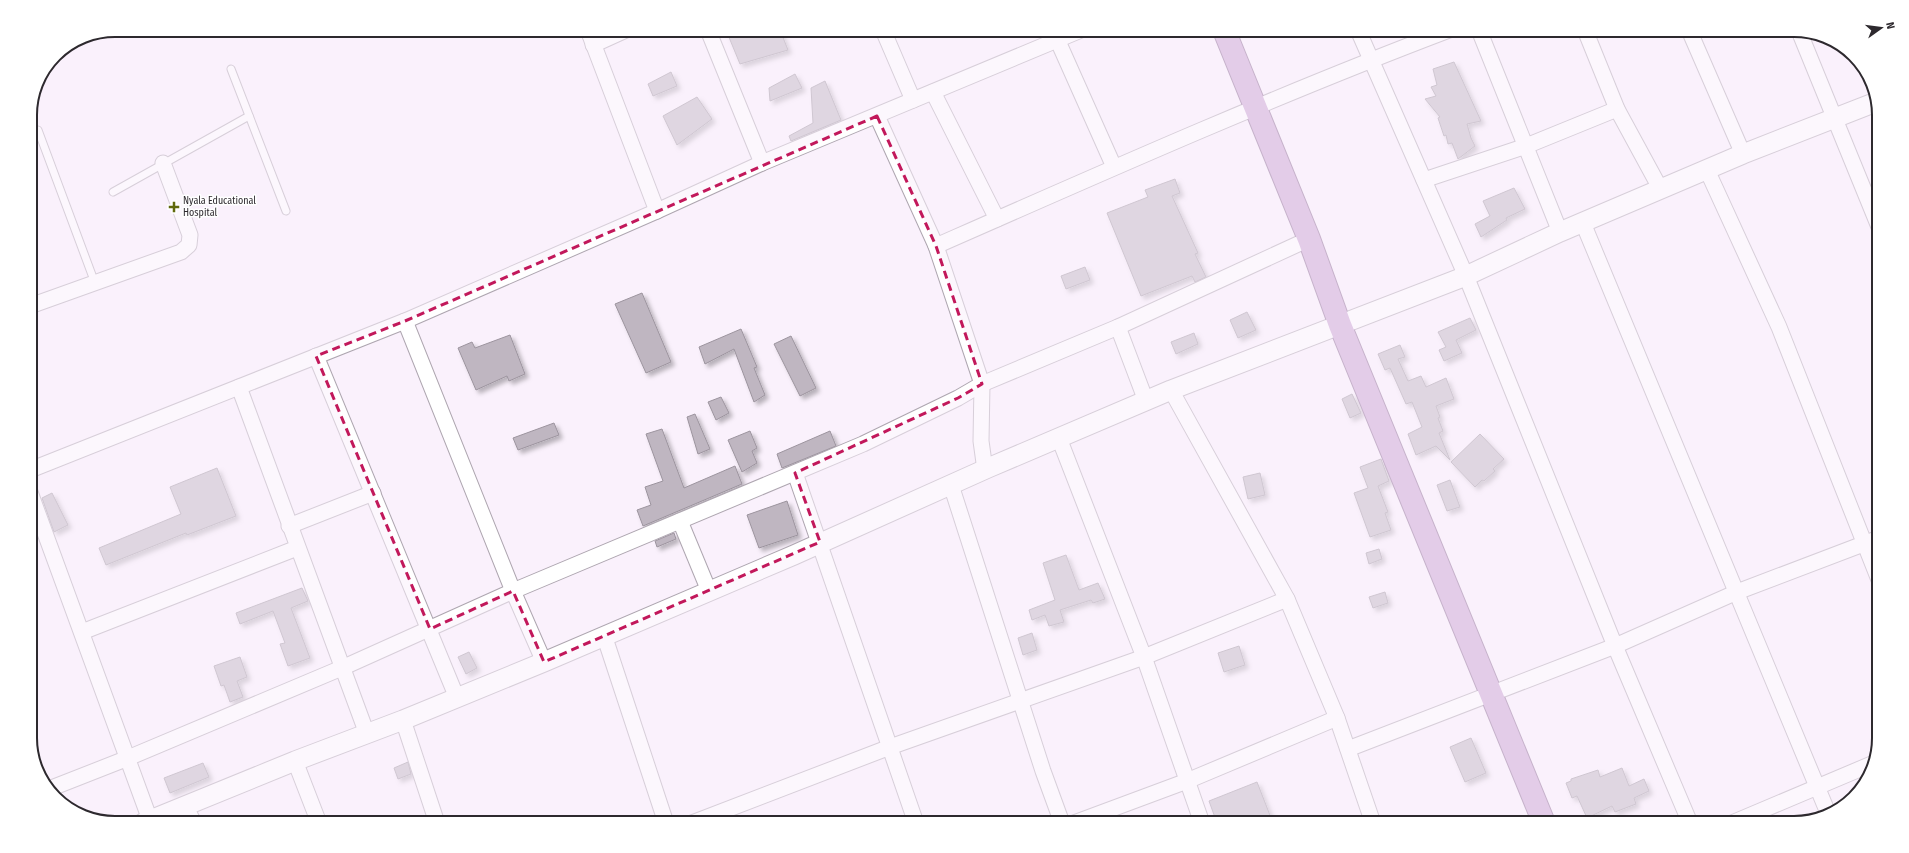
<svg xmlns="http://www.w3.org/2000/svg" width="1909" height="853" font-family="'Fira Sans Condensed',sans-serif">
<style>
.building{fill:#bfb6c1;stroke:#9c949e;filter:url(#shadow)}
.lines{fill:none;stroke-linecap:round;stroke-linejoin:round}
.service-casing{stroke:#aea6b0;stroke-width:9}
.minor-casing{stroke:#aea6b0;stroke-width:17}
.tertiary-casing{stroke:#aea6b0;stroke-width:21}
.trunk-casing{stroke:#886790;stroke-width:24}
.service{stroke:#fff;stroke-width:7}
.minor{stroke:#fff;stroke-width:15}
.tertiary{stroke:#fff;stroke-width:19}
.trunk{stroke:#c7a0d0;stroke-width:22}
.marked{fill:none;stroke:#c2185b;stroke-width:3;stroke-dasharray:8 5;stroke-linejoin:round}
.poi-dot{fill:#60690c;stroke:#fff;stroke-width:1.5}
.labels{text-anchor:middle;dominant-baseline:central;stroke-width:3;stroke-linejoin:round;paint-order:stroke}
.poi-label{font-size:10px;fill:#2d292e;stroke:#fff;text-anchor:start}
.rim{fill:none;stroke:#2d292e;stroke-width:2}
</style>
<defs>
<filter id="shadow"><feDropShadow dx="3.5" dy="3.5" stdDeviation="2" flood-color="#0004"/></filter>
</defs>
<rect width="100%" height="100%" fill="#faf1fc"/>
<g class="building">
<polygon points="726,30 780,30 788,50 740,64"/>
<polygon points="1454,62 1481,121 1467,124 1471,138 1475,146 1458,159 1452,143 1448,144 1446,135 1444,136 1438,118 1440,117 1425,99 1436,96 1431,87 1437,85 1433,69"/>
<polygon points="671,72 677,86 653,96 648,84"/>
<polygon points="795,74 802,88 770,101 769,88"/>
<polygon points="825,81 841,120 791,141 789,136 813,123 811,88"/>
<polygon points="697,97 712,119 677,145 663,116"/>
<polygon points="1175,179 1180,193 1172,196 1198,253 1195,254 1206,277 1195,282 1192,276 1141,296 1107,213 1148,197 1145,190"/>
<polygon points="1514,188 1525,209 1506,218 1507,220 1481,237 1475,224 1490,216 1483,201"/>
<polygon points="1085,267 1090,280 1066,289 1061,276"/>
<polygon points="642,293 671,362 646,373 615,304"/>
<polygon points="1247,312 1256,330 1238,338 1230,320"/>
<polygon points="1470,318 1476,330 1456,340 1462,353 1444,361 1439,350 1446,347 1438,332"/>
<polygon points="741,329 757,367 754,368 765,395 754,402 734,349 705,364 699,347"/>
<polygon points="1194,333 1198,344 1176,354 1171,342"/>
<polygon points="510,335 525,374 509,381 507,376 476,390 458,348 472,342 475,348"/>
<polygon points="791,336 816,388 800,396 774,344"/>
<polygon points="1400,345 1405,357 1398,359 1408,381 1421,376 1426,387 1446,378 1454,399 1436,406 1440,417 1438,418 1443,431 1439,433 1450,460 1436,446 1416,455 1408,434 1422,427 1412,402 1406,404 1390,368 1385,370 1378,354"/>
<polygon points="1352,394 1361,413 1350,418 1342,399"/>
<polygon points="721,397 729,413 716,420 708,402"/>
<polygon points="695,414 710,449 698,454 687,417"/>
<polygon points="554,423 559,435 518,450 513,438"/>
<polygon points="662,429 684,488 735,466 742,484 643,526 637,510 651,505 645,487 663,481 646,434"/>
<polygon points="750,431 757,448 752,451 757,463 742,472 728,440"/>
<polygon points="830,431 836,446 782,468 777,454"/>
<polygon points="1480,434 1504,459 1493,469 1495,471 1484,481 1482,480 1475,487 1451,462"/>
<polygon points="1381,459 1389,481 1378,486 1388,512 1385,513 1391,530 1370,537 1354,493 1368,488 1360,467"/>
<polygon points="217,468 236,516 187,535 186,533 106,565 99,548 181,514 170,487"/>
<polygon points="1260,473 1265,495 1248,499 1243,477"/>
<polygon points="1450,480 1460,507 1447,511 1437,485"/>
<polygon points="52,493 68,525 54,532 42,498"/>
<polygon points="787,501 798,535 759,548 747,515"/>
<polygon points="674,533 676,539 657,547 655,541"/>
<polygon points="1379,549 1382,559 1369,564 1366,553"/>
<polygon points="1066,555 1079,590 1098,583 1105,599 1093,603 1091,600 1060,610 1064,622 1049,626 1045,615 1032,620 1029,610 1055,600 1043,563"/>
<polygon points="302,588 308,601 291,608 310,658 288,666 280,644 285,643 273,611 240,624 236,613"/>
<polygon points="1385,592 1388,603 1373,608 1369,597"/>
<polygon points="1032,633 1037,650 1023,655 1018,638"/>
<polygon points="1239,646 1245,665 1224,672 1218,653"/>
<polygon points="469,652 477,668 466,674 458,657"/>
<polygon points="240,657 247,677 237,681 243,697 230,702 224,685 221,686 214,666"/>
<polygon points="1471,738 1486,773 1465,782 1450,747"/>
<polygon points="408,762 411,774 398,779 394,768"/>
<polygon points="203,763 209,777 170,793 164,778"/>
<polygon points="1622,768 1629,786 1644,779 1649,791 1634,798 1636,804 1615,812 1612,806 1587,818 1577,796 1572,798 1566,783 1571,781 1571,779 1598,770 1600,777"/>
<polygon points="1257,782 1273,823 1217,823 1209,801"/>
</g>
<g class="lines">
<g class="service-casing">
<g id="service">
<polyline points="231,69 286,211"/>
<polyline points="38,130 95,283"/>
<polyline points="113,192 249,116"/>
</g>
</g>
<g class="minor-casing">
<g id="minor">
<polyline points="588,30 657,211"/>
<polyline points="708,30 762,163"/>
<polyline points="883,30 913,100"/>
<polyline points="1053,30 1114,167"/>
<polyline points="1358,30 1466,276 1615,646 1690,823"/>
<polyline points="1479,30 1560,232"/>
<polyline points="1585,30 1617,109 1661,190"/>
<polyline points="1689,30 1743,154"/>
<polyline points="1799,31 1879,227"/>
<polyline points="593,45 626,30"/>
<polyline points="933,92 997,219"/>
<polyline points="877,116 936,246 982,384 981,441 985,470"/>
<polyline points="1707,170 1779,327 1879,580"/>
<polyline points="1424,180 1526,146 1617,109"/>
<polyline points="1583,223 1828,813"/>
<path d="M936,246c170,-75 339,-150 513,-216"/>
<polyline points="30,306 181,252 189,245 190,235 163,163"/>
<polyline points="405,321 513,591 544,662"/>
<polyline points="1118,327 1146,401"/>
<polyline points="316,356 457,698"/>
<polyline points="239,387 367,734"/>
<polyline points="1171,390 1287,599 1337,718 1373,823"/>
<polyline points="1059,438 1144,657 1202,823"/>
<polyline points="30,470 405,321 657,211 762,163 1081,30"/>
<polyline points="795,473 916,823"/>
<polyline points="951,485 1043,771 1062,823"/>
<polyline points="30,492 150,820"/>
<polyline points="680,521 709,591"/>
<polyline points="289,526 373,493"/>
<polyline points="82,632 297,548"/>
<polyline points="604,635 666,823"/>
<polyline points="403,720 437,823"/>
<polyline points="1348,749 1615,646 1737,592 1879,538"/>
<polyline points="295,761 319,823"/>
<polyline points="49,789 128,758 344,667 513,591 863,444 958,398 982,384 1118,327 1309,239"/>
<polyline points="185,805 194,823"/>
<polyline points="692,823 890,747 1144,657 1287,599"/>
<polyline points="1074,823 1187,781 1337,718"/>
<polyline points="1732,823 1874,763"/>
</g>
</g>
<g class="tertiary-casing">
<polyline id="tertiary" points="143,823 295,761 403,720 544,662 794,555 988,468 1171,390 1466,276 1560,232 1743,154 1876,102"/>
</g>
<g class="trunk-casing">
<polyline id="trunk" points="1224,30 1309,239 1340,325 1544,823"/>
</g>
<use href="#service" class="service"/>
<use href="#minor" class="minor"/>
<use href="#tertiary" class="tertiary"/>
<use href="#trunk" class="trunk"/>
</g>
<path d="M0 0H1909V853H0ZM877,116l59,130 46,138 -24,14 -163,75 25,69 -276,120 -31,-71 -83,38 -114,-273 89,-35z" fill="#faf1fc" fill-opacity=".55" fill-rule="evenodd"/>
<path class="marked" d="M877,116l59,130 46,138 -24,14 -163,75 25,69 -276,120 -31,-71 -83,38 -114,-273 89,-35z"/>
<path class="poi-dot" d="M172 201h4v4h4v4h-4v4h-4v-4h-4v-4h4z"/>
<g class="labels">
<g class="poi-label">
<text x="183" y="201">Nyala Educational<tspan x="183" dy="12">Hospital</tspan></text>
</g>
</g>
<path d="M0 0H1909V853H0ZM115 37H1794A78 78 0 0 1 1872 115V738A78 78 0 0 1 1794 816H115A78 78 0 0 1 37 738V115A78 78 0 0 1 115 37Z" fill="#fff" fill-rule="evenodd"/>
<path class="rim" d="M115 37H1794A78 78 0 0 1 1872 115V738A78 78 0 0 1 1794 816H115A78 78 0 0 1 37 738V115A78 78 0 0 1 115 37Z"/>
<g transform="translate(1881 28) rotate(76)" stroke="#ffffff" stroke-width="3" paint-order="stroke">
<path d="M0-3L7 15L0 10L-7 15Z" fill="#2d292e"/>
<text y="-6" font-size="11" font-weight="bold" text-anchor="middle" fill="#2d292e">N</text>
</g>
</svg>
